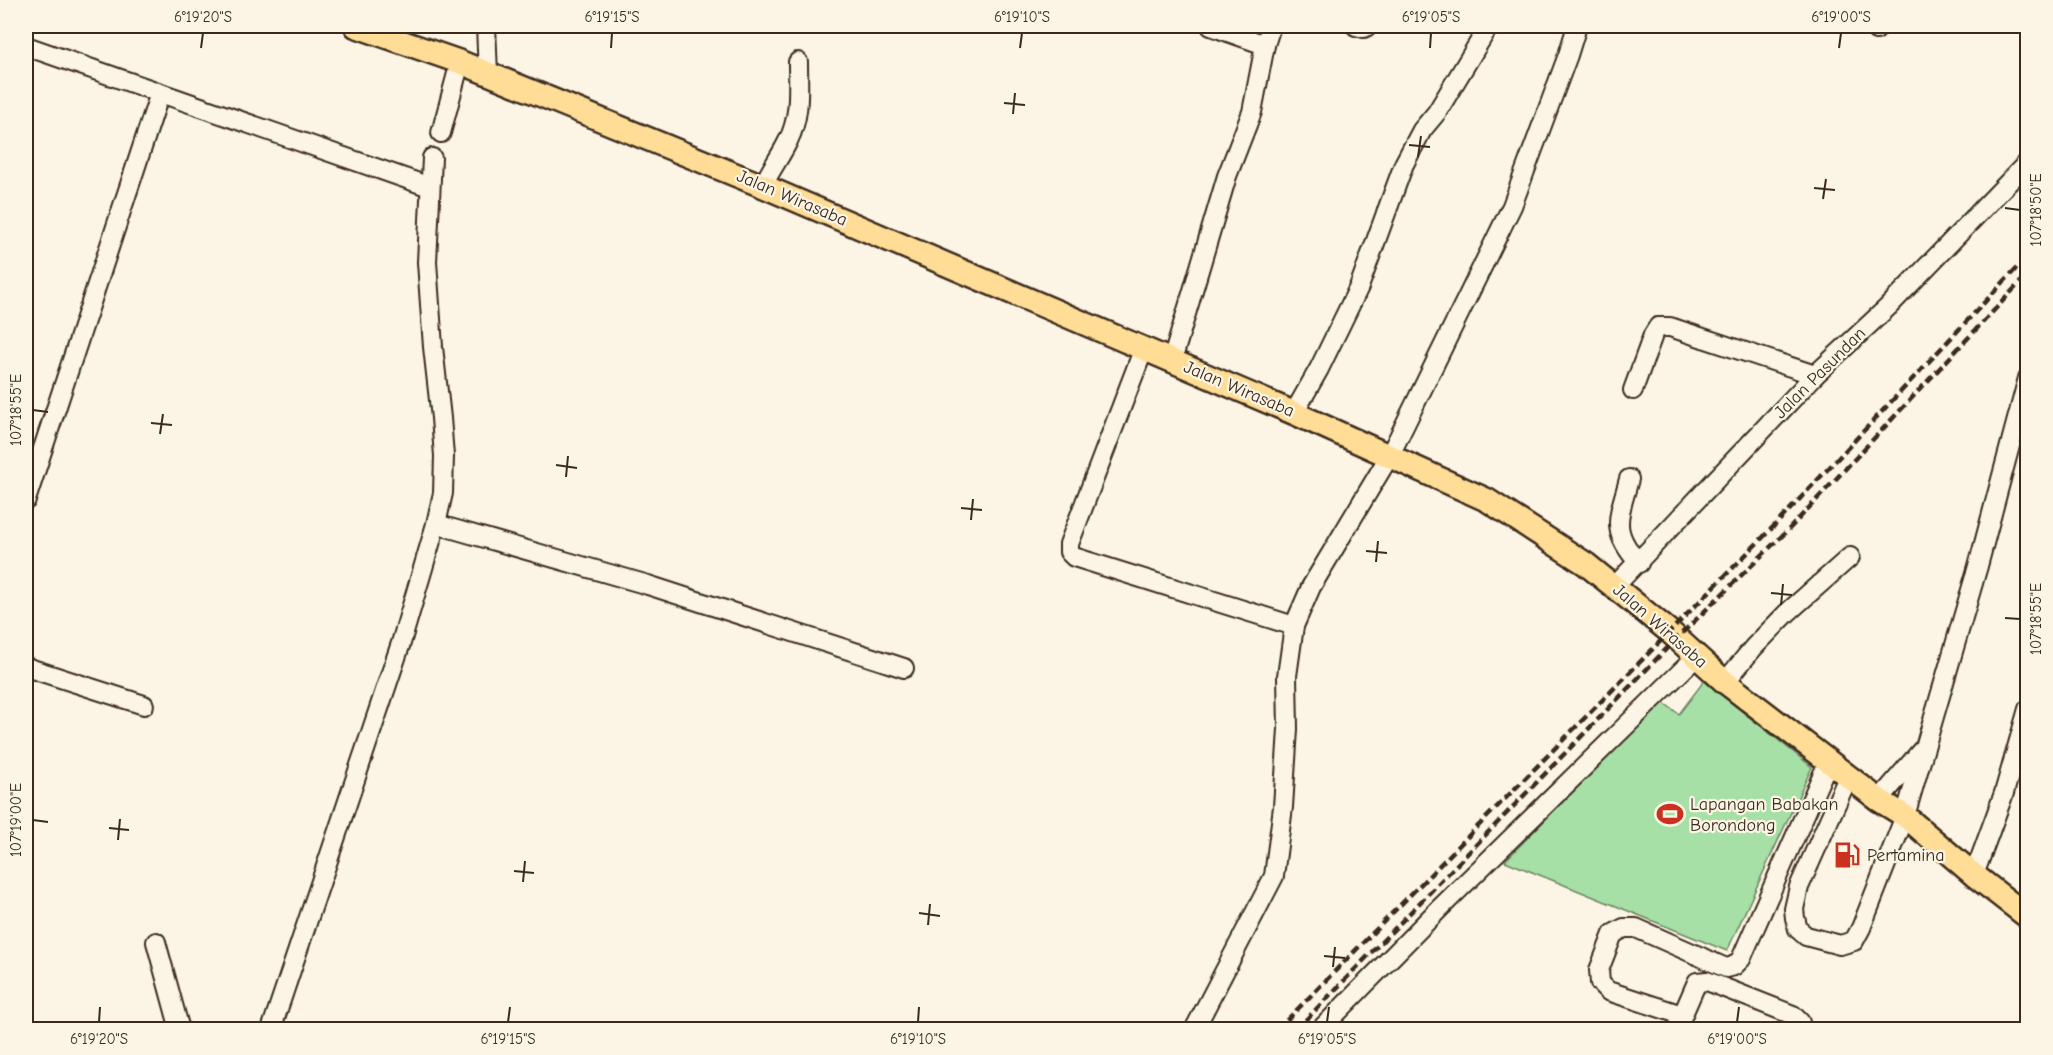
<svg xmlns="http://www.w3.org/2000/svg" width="2053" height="1055" font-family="'Comic Neue',sans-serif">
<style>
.garden{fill:#a6e0a6;stroke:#708562;stroke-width:1.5}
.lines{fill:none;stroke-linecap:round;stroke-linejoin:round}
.minor-casing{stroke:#3b2a1e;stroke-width:22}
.major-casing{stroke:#3b2a1e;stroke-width:27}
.minor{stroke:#fcf5e5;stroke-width:18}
.major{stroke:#ffdd96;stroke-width:22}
.rail{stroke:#3b2a1e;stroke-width:4.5;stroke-dasharray:9 4.5;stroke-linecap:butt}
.ticks{fill:none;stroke:#3b2a1e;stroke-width:2}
.labels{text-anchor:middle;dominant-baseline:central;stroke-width:4.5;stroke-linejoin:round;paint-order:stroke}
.street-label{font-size:18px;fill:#3b2a1e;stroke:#fcf5e5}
.poi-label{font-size:18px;fill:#3b2a1e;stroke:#fcf5e5;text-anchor:start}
.neatline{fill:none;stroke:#3b2a1e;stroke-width:2}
.ticks-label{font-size:15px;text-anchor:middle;fill:#3b2a1e}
</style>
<rect width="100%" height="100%" fill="#fcf5e5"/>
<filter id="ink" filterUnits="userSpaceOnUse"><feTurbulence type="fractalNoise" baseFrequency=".0167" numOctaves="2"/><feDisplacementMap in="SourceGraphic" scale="12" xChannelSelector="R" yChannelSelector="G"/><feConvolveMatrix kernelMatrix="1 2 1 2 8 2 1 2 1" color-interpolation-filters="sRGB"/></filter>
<g filter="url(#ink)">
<polygon class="garden" points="1704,681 1812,767 1727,951 1505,861 1661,701 1679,714"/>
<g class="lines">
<g class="minor-casing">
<g id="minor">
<polyline points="486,26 488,74"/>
<polyline points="1211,26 1265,45"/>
<polyline points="1356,26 1364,28 1368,26"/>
<polyline points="1876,30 1877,26"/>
<polyline points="26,46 430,187"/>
<polyline points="441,133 460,62"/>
<path d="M763,186c7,-16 18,-30 25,-45 13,-25 10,-53 10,-79"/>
<polyline points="1144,348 1069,544 1069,552 1074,557 1294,626"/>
<polyline points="1172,361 1227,176 1252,112 1265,45 1271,26"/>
<polyline points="1633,390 1653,335 1658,327 1670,327 1815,375"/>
<polyline points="1294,413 1319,369 1359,287 1404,164 1422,130 1437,112 1489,26"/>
<path d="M1629,479c-10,38 -20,51 10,84"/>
<polyline points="26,500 160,93"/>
<polyline points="436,524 648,585 904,668"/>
<polyline points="1615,586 1815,375 1888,307 2028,162"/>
<polyline points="26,667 144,705"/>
<polyline points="1725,682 1754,647 1787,613 1850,557"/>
<polyline points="1849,775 1799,887 1794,909 1795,918 1798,929 1806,936 1840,945 1854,941 1861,928 1905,816 1978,566 2028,378"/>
<polyline points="1879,800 1921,751"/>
<polyline points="1974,875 2004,793 2028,709"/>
<polyline points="156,942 180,1030"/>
<polyline points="1682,1015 1608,991 1600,983 1599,970 1613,934 1624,928 1636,928 1726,968 1734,966 1741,959 1829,760"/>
<polyline points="271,1030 401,643 436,524 443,493 444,456 441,418 433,347 427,262 432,158"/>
<polyline points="1194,1030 1274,876 1283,807 1288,729 1287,676 1294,626 1311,587 1390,455 1512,206 1568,55 1577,26"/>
<polyline points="1320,1030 1440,908 1697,656"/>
<polyline points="1676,1030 1697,982 1707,981 1793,1015 1800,1022 1801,1030"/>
</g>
</g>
<g class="major-casing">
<polyline id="major" points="356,26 460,62 763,186 1294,413 1487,500 1586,564 1670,632 1725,682 1879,800 1905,816 1974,875 2028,917"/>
</g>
<use href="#minor" class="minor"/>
<use href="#major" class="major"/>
<g class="rail">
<polyline points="1277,1030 1779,521 2028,256"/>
<polyline points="1296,1030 1677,638 1790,528 2028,274"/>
</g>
</g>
</g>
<path class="ticks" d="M201,48l2,-15M611,48l1,-15M1020,48l2,-15M1430,48l1,-15M1839,48l2,-15M1004,103l21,2M1013,114l2,-21M1409,145l21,2M1418,157l3,-21M1814,188l21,2M1823,199l3,-20M2005,208l15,2M33,410l15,2M151,423l21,2M160,434l3,-20M556,465l21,3M566,477l2,-21M961,508l21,2M971,520l2,-21M1366,551l21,2M1376,562l2,-21M1771,593l21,2M1781,605l2,-21M2005,618l15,1M33,820l15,2M109,828l20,2M118,840l2,-21M514,871l20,2M523,882l2,-21M919,913l21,3M928,925l2,-21M1324,956l21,2M1333,967l2,-20M99,1022l1,-15M508,1022l2,-15M918,1022l1,-15M1327,1022l2,-15M1737,1022l2,-15"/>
<defs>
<g id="stadium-bare" transform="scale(2.07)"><path d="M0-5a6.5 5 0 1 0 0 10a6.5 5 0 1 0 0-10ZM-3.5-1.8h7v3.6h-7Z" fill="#c8321e" stroke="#fcf5e5" stroke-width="2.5" paint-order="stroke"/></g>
<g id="fuel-bare" transform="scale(2.07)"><path d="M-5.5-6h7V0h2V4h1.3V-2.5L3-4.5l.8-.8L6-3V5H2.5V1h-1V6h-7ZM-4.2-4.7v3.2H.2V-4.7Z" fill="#c8321e" stroke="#fcf5e5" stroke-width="2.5" paint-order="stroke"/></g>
</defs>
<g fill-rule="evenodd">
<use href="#stadium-bare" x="1670" y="814"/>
<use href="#fuel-bare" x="1847" y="855"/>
</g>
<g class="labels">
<g class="street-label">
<text transform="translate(792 198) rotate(23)">Jalan Wirasaba</text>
<text transform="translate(1820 373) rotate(-45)">Jalan Pasundan</text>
<text transform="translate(1239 389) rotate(23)">Jalan Wirasaba</text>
<text transform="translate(1660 626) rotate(41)">Jalan Wirasaba</text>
</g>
<g class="poi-label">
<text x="1690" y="804">Lapangan Babakan<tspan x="1690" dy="21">Borondong</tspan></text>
<text x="1867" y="855">Pertamina</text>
</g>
</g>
<rect width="2053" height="1055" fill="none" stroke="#fcf5e5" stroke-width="66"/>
<rect x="33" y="33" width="1987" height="989" class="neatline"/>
<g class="ticks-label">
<text x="203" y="22">6°19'20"S</text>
<text x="612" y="22">6°19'15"S</text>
<text x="1022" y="22">6°19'10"S</text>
<text x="1431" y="22">6°19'05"S</text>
<text x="1841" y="22">6°19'00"S</text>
<text transform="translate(2036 210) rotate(-90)" y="5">107°18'50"E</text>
<text transform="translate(16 410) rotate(-90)" y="5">107°18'55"E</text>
<text transform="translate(2036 619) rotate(-90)" y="5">107°18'55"E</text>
<text transform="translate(16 820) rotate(-90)" y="5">107°19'00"E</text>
<text x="99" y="1044">6°19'20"S</text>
<text x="508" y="1044">6°19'15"S</text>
<text x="918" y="1044">6°19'10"S</text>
<text x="1327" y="1044">6°19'05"S</text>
<text x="1737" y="1044">6°19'00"S</text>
</g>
</svg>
